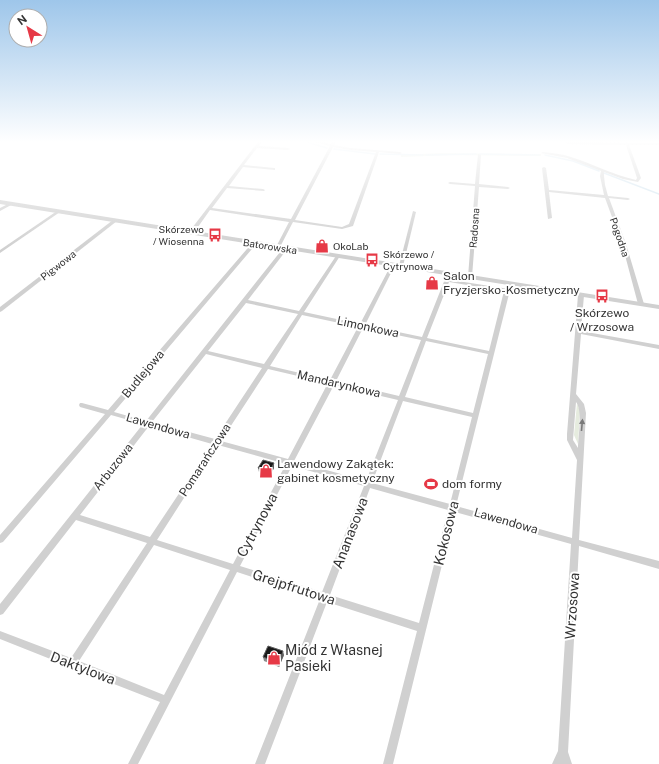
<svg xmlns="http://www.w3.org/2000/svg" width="659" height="764" font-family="'Public Sans',sans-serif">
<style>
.green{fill:#e6ecdf}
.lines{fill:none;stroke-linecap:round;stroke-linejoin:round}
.stream{stroke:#cfe2ee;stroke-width:1.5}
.minor{fill:#d0d0d0;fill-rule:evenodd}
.tertiary{fill:#d0d0d0;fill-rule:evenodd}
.wall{fill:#8c8c8c}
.shaded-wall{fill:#5f5f5f}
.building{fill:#1a1a1a;stroke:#5f5f5f}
.oneway{fill:#7a7a7a}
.labels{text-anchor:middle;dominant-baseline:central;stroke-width:4;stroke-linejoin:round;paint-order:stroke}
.far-street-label{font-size:10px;fill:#333;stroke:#fff}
.far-poi-label{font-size:10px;fill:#333;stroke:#fff;text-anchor:start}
.poi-label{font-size:12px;fill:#333;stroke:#fff;text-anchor:start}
.street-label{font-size:12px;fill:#333;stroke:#fff}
.near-street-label{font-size:14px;fill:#333;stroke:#fff}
.near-poi-label{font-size:14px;fill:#333;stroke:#fff;text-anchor:start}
</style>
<rect width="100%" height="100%" fill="#fff"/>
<g class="green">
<polygon points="441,153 541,154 541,156 451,155 401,157 401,155"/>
<polygon points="577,403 580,411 578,444 574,435"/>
</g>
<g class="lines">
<g class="stream">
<polyline points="307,142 327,148"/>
<polyline points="334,149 375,154"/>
<polyline points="380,154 423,155"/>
<polyline points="480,154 539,155"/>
<polyline points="426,155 476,154"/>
<polyline points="545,155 573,161 599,171"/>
<polyline points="604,173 659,194"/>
</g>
<g class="minor">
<path d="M258,142h4l-3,4 29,2 2,1 -2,1 -31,-2 -13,17 30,3h1v2l-32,-3 -14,19 34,3 2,1 -1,1 -37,-3 -15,20 79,11 39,-73 -15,-4h7l9,2 1,-2h4l-2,3 16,3 50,4 2,1 -2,1 -21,-2 -26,74 -11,3 -49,-7 -13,25 -2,1 -2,-1 13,-25 -79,-12 -17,24h-4v-2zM333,147l17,3 26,2 -27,72 -7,3 -47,-7z"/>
<path d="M567,142l92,1v2h-30l12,33 -3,4 -15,-3 -19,-7v4l1,9 3,11 20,2 2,1 -2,1 -19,-2 17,46 18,60 -1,1h-4l-1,-1 -16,-60 -17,-46 -56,-6 3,26 -4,1 -6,-51 2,-1 2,1 3,22 55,5 -4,-19 1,-5 -34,-13 -26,-5 2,-1c9,1 19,2 28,5 22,7 42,18 65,23l1,-2 -11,-33 -58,-1 -2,-1z"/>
<polygon points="478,154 481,155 479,184 508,187 510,188 508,189 479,187 472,277 470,278 468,277 475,186 450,184 448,183 450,182 475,184"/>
<polygon points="10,203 13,204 0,211 0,208"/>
<polygon points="57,211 60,212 0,253 0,250"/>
<polygon points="413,211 416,212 403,266 401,267 399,266"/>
<polygon points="113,220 117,221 2,311 0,312 0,307"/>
<path d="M253,242h4v1l-143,169 32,9 138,-174h2l2,1 -40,52 51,11 37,-55 2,-1 2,1 -36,56 56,12 31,-59 2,-1 2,1 -30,60 57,12 23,-58 64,10 1,1 -54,216 116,32 5,-78 -10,-20v-6l11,-139 3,-2 3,2 -3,36 78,14v4l-78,-15 -5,60 8,10 2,9 -7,127 80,21v8l-80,-23 -11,206 4,12h-20l6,-13 13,-207 -116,-32 -62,252h-10l34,-133 -90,-29 -62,162h-10l65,-165 -83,-27 -99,192h-10l32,-62 -87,-34 -1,1 -4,-3 -68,-27v-8l71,27 76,-115 -71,-23 -73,94 -3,1v-11l143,-180 -32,-9 -108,127 -3,1v-8l105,-121 -25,-7 -1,-2 1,-2h2l26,7zM449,282l55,9 -15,60 -62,-13zM246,303l52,11 -34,50 -56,-13zM302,315l56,12 -28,53 -60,-14zM363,328l58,12 -22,56 -63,-15zM426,341l62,13 -15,59 -68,-16zM206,354l56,14 -47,71 -63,-17zM268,369l60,14 -40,76 -67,-18zM334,385l64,15 -32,81 -72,-20zM403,401l69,16 -22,87 -78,-21zM576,402c7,9 2,34 2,46l-5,-8zM149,426l63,18 -62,93 -70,-22zM218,445l68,19 -53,100 -76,-24zM292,466l72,20 -42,106 -82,-26zM370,488l78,22 -29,113 -89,-28zM154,545l76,25 -66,125 -85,-34z"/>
</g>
<polygon class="tertiary" points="0,200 659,305 659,309 0,204"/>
</g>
<g class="wall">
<polygon points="258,468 274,468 270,476 259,472"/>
<polygon points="284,655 279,667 264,661 263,657"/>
</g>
<g class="shaded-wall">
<polygon points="274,463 274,468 270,476 270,471"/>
<polygon points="283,651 284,655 279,667 279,663"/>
</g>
<g class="building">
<polygon points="263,460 274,463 270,471 258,468"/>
<polygon points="268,646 283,651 279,663 263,657"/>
</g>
<defs><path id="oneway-solid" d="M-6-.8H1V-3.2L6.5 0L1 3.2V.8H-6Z"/></defs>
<use class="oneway" href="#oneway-solid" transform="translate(582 425) rotate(-85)"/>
<linearGradient id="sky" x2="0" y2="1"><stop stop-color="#9ec6ea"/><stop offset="0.57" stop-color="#fff"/><stop offset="1" stop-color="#fff" stop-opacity="0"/></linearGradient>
<rect width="659" height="249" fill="url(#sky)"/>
<defs>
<g id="bus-bare" transform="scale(1.08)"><path d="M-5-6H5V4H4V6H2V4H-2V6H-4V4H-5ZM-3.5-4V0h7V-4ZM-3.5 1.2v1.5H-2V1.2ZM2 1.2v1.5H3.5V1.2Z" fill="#e63946" stroke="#fff" stroke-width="2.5" paint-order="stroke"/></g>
<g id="shop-bare" transform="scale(1.08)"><path d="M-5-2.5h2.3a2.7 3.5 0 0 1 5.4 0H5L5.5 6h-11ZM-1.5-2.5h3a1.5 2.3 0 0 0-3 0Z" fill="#e63946" stroke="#fff" stroke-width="2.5" paint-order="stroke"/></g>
<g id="stadium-bare" transform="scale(1.08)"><path d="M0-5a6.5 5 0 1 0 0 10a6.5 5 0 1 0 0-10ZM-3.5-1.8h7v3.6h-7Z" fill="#e63946" stroke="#fff" stroke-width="2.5" paint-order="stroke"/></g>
</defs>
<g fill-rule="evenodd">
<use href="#bus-bare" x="215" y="235"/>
<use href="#shop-bare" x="322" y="246"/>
<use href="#bus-bare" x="372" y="260"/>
<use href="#shop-bare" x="432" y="283"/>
<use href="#bus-bare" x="602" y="296"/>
<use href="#shop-bare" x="266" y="471"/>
<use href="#stadium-bare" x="431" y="484"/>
<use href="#shop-bare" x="274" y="658"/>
</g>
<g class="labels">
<g class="far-street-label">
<text transform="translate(474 228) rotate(-86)">Radosna</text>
<text transform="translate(620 237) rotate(71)">Pogodna</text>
<text transform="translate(270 246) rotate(9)">Batorowska</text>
<text transform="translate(58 265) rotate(-38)">Pigwowa</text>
</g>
<g class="far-poi-label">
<text x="204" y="229" text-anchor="end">Skórzewo<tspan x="204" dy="12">/ Wiosenna</tspan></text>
<text x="333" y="246">OkoLab</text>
<text x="383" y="254">Skórzewo /<tspan x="383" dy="12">Cytrynowa</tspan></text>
</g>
<g class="poi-label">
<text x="443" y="276">Salon<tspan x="443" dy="14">Fryzjersko-Kosmetyczny</tspan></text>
<text x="602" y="313" text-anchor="middle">Skórzewo<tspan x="602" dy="14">/ Wrzosowa</tspan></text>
<text x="277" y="464">Lawendowy Zakątek:<tspan x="277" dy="14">gabinet kosmetyczny</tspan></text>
<text x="442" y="484">dom formy</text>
</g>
<g class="street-label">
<text transform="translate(368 327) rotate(12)">Limonkowa</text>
<text transform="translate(143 374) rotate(-50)">Budlejowa</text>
<text transform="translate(339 384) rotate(13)">Mandarynkowa</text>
<text transform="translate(158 426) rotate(16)">Lawendowa</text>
<text transform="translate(205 460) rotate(-57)">Pomarańczowa</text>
<text transform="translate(113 467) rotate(-52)">Arbuzowa</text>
<text transform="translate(506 521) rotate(16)">Lawendowa</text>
</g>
<g class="near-street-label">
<text transform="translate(257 525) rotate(-62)">Cytrynowa</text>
<text transform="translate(350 533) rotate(-69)">Ananasowa</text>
<text transform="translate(446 533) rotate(-76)">Kokosowa</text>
<text transform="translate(294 587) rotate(18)">Grejpfrutowa</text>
<text transform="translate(572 606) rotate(-86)">Wrzosowa</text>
<text transform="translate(83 668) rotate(21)">Daktylowa</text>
</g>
<g class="near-poi-label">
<text x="285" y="650">Miód z Własnej<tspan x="285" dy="16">Pasieki</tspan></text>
</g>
</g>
<g transform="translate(28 28) rotate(323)"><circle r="19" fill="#ffffff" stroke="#adadad"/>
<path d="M0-3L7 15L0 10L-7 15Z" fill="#e63946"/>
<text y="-6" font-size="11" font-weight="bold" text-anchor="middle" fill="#333333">N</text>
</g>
</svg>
